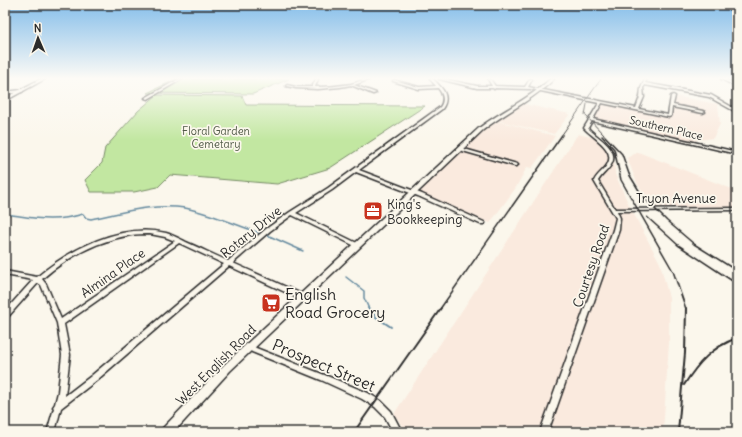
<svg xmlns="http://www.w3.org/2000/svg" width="742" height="437" font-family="Delius,sans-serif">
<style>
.built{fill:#faeade}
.green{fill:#c2e7a1;stroke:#768966}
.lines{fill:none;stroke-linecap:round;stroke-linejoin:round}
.stream-far1{stroke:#658a9f;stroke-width:1.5}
.stream{stroke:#658a9f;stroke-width:2}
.minor-casing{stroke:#2b2b2b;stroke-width:3}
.major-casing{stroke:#2b2b2b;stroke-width:3}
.minor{fill:#fbf7ec;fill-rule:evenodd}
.major{fill:#fbf7ec;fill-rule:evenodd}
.rail-far2{stroke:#2b2b2b;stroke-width:1}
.rail-far1{stroke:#2b2b2b;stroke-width:1.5}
.rail{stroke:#2b2b2b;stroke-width:2}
.labels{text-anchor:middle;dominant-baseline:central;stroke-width:3.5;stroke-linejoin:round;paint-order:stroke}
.far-street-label{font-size:11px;fill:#2b2b2b;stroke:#fbf7ec}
.far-park-label{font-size:11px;fill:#515a48;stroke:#fbf7ec}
.street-label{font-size:13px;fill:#2b2b2b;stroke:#fbf7ec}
.poi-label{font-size:13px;fill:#2b2b2b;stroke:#fbf7ec;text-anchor:start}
.near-poi-label{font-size:16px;fill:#2b2b2b;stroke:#fbf7ec;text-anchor:start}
.near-street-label{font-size:16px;fill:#2b2b2b;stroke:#fbf7ec}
</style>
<rect width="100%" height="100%" fill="#fbf7ec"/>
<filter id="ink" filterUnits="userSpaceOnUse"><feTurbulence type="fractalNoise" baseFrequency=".025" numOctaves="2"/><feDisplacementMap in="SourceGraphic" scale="8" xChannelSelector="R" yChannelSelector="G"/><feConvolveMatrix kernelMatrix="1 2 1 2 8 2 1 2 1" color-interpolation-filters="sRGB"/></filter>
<g filter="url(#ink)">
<g class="built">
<polygon points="674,96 718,104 720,124 713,138 691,141 594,119 602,103 669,116"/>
<polygon points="524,104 570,114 554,134 495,120"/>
<polygon points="493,120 555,136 532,168 527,167 515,189 490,223 419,192"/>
<polygon points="578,134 603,140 612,149 614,157 615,174 629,205 660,263 669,298 669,343 663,432 404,432 401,424 394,414"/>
<polygon points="638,152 737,191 737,207 657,207 649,200 638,185 627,158"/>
</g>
<g class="green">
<polygon points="176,79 289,79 253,94 147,93"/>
<polygon points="157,95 242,96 246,105 425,106 330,168 277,184 170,175 158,187 134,192 91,192 85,180 102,163 105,148 138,111"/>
</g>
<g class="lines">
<g class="stream-far1">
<path d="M5,214c30,4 48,9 78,0l3,4 5,1c30,-6 62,-16 94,-11 26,5 50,17 75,25"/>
<polyline points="267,235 303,251"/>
<polyline points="346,277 364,291 364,298 369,309"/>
</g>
<polyline class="stream" points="368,308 376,317 391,327"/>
<g class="minor-casing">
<g id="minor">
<polygon points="179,79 182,79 148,99 145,98"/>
<path d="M316,79h2l-3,8c12,0 24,-1 36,-3 7,-2 13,-5 19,-5l-16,6 22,8 -3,1 -22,-9 -11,2 -22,2 -22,-1 -10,-2 1,-1 9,2h16z"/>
<path d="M430,79h3c9,9 18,17 9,30l-83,61 63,24 62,28 1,1 -1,1h-4l-62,-28 -62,-24 -24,18 -36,23 63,31 1,1 -1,1h-4l-63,-31 -22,16 -37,32 71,32 1,2 -1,2h-4l-71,-33 -132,114 -36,28 -6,24h-8l7,-24 -1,-1 2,-3 3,-12 4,-37 -5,-32 -16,-38 -3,-2 -31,35 -2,1v-8l28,-31 -28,-5v-4l32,6c33,-28 85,-55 129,-44 7,2 14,6 20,9 14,6 28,13 42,19l38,-32 24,-17 38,-24 112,-81c5,-7 3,-13 -2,-19l-19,1 -26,-8 1,-1 25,7 17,-1zM150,234l15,3 10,4 -114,78 -15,-35 -4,-5c25,-22 55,-38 89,-44 6,-1 13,-1 19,-1zM179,243l45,21 -133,112 -26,20 5,-41 -6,-31z"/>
<path d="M439,79h5l33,7h15l-4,-7h2l5,7 30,1 5,-8h2l-4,8 108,21 4,-11 1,-9 4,-9h2l-2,4 66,12 26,15v2h-1l-27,-15 -64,-12 -2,3 1,9 -5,12 29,6 3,-19 2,-1 2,1 -2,9 30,6 2,1 -2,1 -31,-6 -1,9 -2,1 -67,-14 -9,16 144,33v2l-145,-33 -4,7c8,9 31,20 24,35 -3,7 -10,11 -14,18l17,28 122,-1v2l-120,1 3,7 -1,12 -71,202h-8l73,-202 3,-12 -22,-37c3,-7 11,-11 14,-18 7,-14 -16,-26 -24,-35l15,-25 -68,-14 -36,-1 -1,1 -1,-1h-16z"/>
<polygon points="21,90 23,91 22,92 5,94 5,92"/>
<polygon points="736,118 737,118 737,128 735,127"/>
<polygon points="459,148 461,148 517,164 518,165 516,166 515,166 459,150"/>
<polygon points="250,344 256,348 327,376 368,393 381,401 391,411 402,432 393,432 385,417 375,407 362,399 321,380 252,352 248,349 246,347 248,345"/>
</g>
</g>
<g class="major-casing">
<g id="major">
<polygon points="40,79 45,79 5,101 5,98"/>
<path d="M550,79h4c-21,21 -48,33 -71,51l-253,241 -56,61h-12l1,-4 61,-63 255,-237c23,-17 50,-29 71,-49z"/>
<polygon points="721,79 726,79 737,85 737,87"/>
</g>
</g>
<use href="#minor" class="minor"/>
<use href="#major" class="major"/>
<g class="rail-far2">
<polyline points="587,104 585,115 605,136"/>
<polyline points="561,136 601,79"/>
</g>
<g class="rail-far1">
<polyline points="604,135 622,154 629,174 643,197 667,221 694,244 737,271"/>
<polyline points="602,136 614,149 621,180 673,271 686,309"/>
<polyline points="647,217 678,245 737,284"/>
<polyline points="440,309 562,135"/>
</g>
<g class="rail">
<path d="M684,385c14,-22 28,-38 53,-47"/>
<polyline points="354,432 441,308"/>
<polyline points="678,432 685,353 686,308"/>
</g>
</g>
</g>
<linearGradient id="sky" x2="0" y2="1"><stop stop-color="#83bdea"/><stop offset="0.56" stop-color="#fdfbf6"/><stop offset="1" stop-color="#fdfbf6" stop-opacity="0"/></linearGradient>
<rect width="742" height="140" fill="url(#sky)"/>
<defs>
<g id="office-square" transform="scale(1)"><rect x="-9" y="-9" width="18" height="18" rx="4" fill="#c8321e" stroke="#fbf7ec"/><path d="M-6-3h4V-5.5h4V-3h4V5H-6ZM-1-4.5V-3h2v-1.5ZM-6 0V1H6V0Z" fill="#fff"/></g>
<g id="supermarket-square" transform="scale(1)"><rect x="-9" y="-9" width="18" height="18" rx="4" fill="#c8321e" stroke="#fbf7ec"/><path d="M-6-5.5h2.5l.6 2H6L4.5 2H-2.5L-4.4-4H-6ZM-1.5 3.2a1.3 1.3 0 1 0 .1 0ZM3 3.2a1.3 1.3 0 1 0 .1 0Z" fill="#fff"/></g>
</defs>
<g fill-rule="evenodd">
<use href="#office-square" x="373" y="211"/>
<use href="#supermarket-square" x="271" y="303"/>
</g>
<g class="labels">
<g class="far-street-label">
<text transform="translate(666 128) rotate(13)">Southern Place</text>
</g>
<g class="far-park-label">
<text x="216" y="131">Floral Garden<tspan x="216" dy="13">Cemetary</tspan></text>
</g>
<g class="street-label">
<text x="676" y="198">Tryon Avenue</text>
<text transform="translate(251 232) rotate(-39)">Rotary Drive</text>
<text transform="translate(591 266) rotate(-71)">Courtesy Road</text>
<text transform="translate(113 273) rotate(-35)">Almina Place</text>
<text transform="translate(216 365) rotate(-45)">West English Road</text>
</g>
<g class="poi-label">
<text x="387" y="204">King's<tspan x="387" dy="15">Bookkeeping</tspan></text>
</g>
<g class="near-poi-label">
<text x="285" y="294">English<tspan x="285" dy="18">Road Grocery</tspan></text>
</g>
<g class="near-street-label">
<text transform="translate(324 365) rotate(23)">Prospect Street</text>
</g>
</g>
<rect width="742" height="437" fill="none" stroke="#fbf7ec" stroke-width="20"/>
<rect x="10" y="10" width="722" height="417" fill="none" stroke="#2b2b2b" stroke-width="1.5" filter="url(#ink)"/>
<g transform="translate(38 38) rotate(358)" stroke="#fbf7ec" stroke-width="3" paint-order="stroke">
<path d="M0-3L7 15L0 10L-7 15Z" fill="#2b2b2b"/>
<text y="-6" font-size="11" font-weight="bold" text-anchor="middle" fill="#2b2b2b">N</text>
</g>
</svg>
